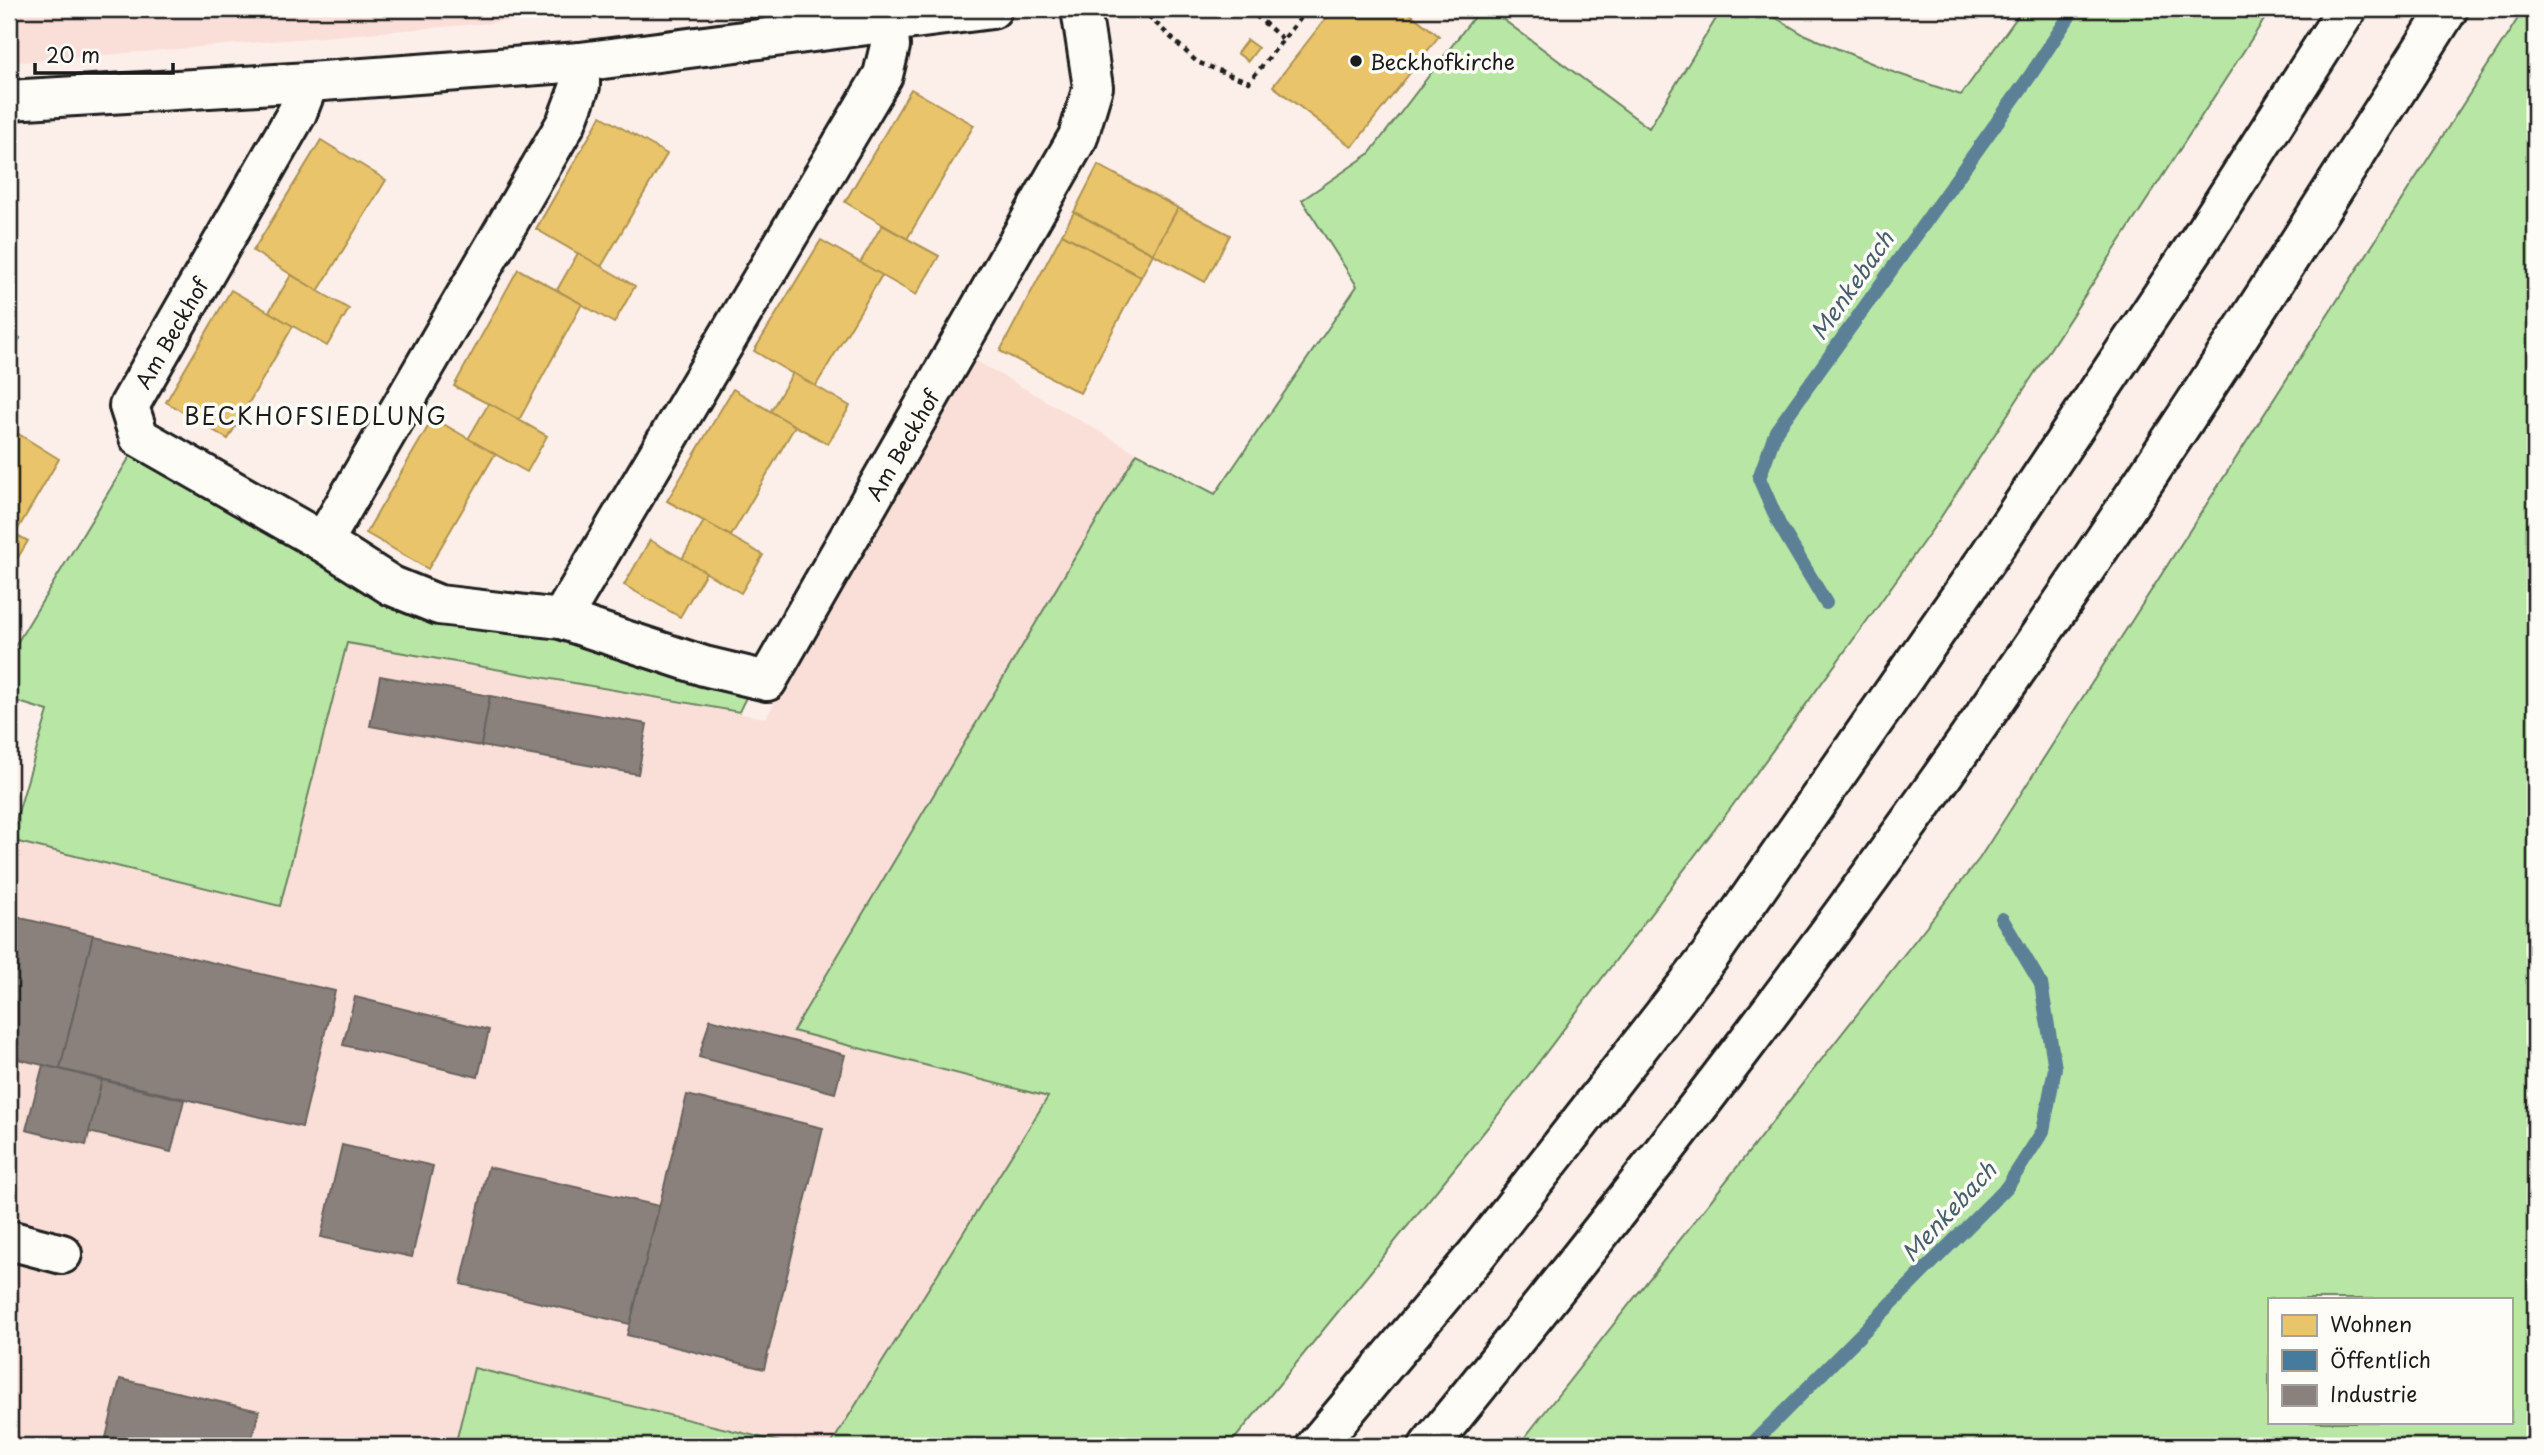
<svg xmlns="http://www.w3.org/2000/svg" width="2544" height="1455" font-family="'Playpen Sans',sans-serif">
<style>
.built{fill:#fadfd8}
.green{fill:#b8e7a5;stroke:#6a8260;stroke-width:2;fill-rule:evenodd}
.homes{fill:#e9c46a;stroke:#ac9253;stroke-width:2}
.public{fill:#457b9d;stroke:#395e76;stroke-width:2}
.industry{fill:#8a817c;stroke:#69635f;stroke-width:2}
.lines{fill:none;stroke-linecap:round;stroke-linejoin:round}
.stream{stroke:#5c8096;stroke-width:14}
.street-casing{stroke:#1c1c1c;stroke-width:44}
.highway-casing{stroke:#1c1c1c;stroke-width:44}
.path{stroke:#1c1c1c;stroke-width:4.5;stroke-dasharray:5 5;stroke-linecap:butt}
.street{stroke:#fdfcf7;stroke-width:38}
.highway{stroke:#fdfcf7;stroke-width:38}
.poi-dot{fill:#1c1c1c;stroke:#fdfcf7;stroke-width:2.5}
.labels{text-anchor:middle;dominant-baseline:central;stroke-width:7;stroke-linejoin:round;paint-order:stroke}
.poi-label{font-size:21px;fill:#1c1c1c;stroke:#fdfcf7;text-anchor:start}
.street-label{font-size:21px;fill:#1c1c1c;stroke:#fdfcf7}
.water-label{font-size:23px;font-style:italic;fill:#475f6d;stroke:#fdfcf7}
.neighbourhood-label{font-size:23px;letter-spacing:2px;fill:#1c1c1c;stroke:#fdfcf7}
</style>
<rect width="100%" height="100%" fill="#fcefe9"/>
<filter id="ink" filterUnits="userSpaceOnUse"><feTurbulence type="fractalNoise" baseFrequency=".0143" numOctaves="2"/><feDisplacementMap in="SourceGraphic" scale="14" xChannelSelector="R" yChannelSelector="G"/><feConvolveMatrix kernelMatrix="1 2 1 2 8 2 1 2 1" color-interpolation-filters="sRGB"/></filter>
<g filter="url(#ink)">
<g class="built">
<polygon points="9,9 659,9 9,63"/>
<polygon points="975,360 1137,453 794,1030 1049,1097 830,1446 797,1446 475,1368 455,1446 9,1446 9,840 280,906 346,643 766,718"/>
</g>
<g class="green">
<polygon points="1480,9 1489,9 1649,128 1722,9 1761,9 1803,34 1890,71 1961,95 2023,9 2271,9 1939,520 1869,618 1730,809 1510,1100 1229,1446 830,1446 1048,1097 793,1031 1137,453 1215,494 1357,286 1302,200 1369,154"/>
<path d="M2524,9h11v1374l-2,29 2,1v33h-1017l461,-587zM2511,1299v123h-242v-123z"/>
<polygon points="134,450 517,622 748,693 739,712 347,643 280,906 10,840 48,711 9,699 9,656"/>
<polygon points="474,1368 797,1446 455,1446"/>
</g>
<g class="homes">
<polygon points="1333,9 1404,9 1439,36 1352,147 1273,86"/>
<polygon points="1247,40 1258,48 1248,61 1237,53"/>
<polygon points="911,89 974,125 907,239 845,202"/>
<polygon points="601,116 667,154 601,267 536,229"/>
<polygon points="321,140 386,180 318,291 253,251"/>
<polygon points="1098,165 1178,208 1153,254 1074,212"/>
<polygon points="1178,208 1230,235 1205,282 1153,254"/>
<polygon points="1074,212 1153,254 1141,277 1062,234"/>
<polygon points="882,225 939,256 916,295 860,263"/>
<polygon points="1062,234 1141,277 1080,393 1000,351"/>
<polygon points="821,240 882,275 815,387 754,351"/>
<polygon points="578,253 635,286 614,323 557,290"/>
<polygon points="518,269 582,304 519,420 454,386"/>
<polygon points="291,275 349,309 327,346 269,312"/>
<polygon points="231,290 293,326 228,439 166,402"/>
<polygon points="793,373 850,406 828,444 770,412"/>
<polygon points="733,389 795,426 731,536 667,501"/>
<polygon points="489,403 547,436 527,472 468,439"/>
<polygon points="433,418 495,454 428,569 366,533"/>
<polygon points="9,428 59,459 15,534 28,541 9,572"/>
<polygon points="704,521 763,555 741,593 682,559"/>
<polygon points="650,540 706,572 680,617 624,585"/>
</g>
<polygon class="public" points="9,331 20,338 9,356"/>
<g class="industry">
<polygon points="380,676 490,696 481,746 370,726"/>
<polygon points="490,696 647,724 638,774 481,746"/>
<polygon points="12,916 93,935 60,1069 9,1057 9,930"/>
<polygon points="93,935 335,991 302,1127 60,1069"/>
<polygon points="355,997 489,1030 478,1077 343,1045"/>
<polygon points="710,1019 845,1055 835,1093 699,1057"/>
<polygon points="43,1065 102,1080 86,1145 26,1130"/>
<polygon points="102,1080 184,1100 171,1152 89,1132"/>
<polygon points="687,1095 823,1128 764,1369 627,1335"/>
<polygon points="342,1145 433,1166 412,1257 321,1237"/>
<polygon points="488,1167 659,1206 630,1324 461,1284"/>
<polygon points="120,1379 259,1411 250,1446 104,1446"/>
</g>
<g class="lines">
<g class="stream">
<polyline points="1826,603 1779,524 1759,478 1776,431 2030,76 2074,9"/>
<polyline points="1750,1446 2007,1187 2043,1131 2055,1068 2041,984 2002,919"/>
</g>
<g class="street-casing">
<g id="street">
<polyline points="309,82 297,113 129,406 139,437 323,542 392,586 439,605 561,619 704,666 767,681 1078,137 1093,87 1081,9"/>
<polyline points="9,100 309,82 580,62 992,9"/>
<polyline points="323,542 566,123 580,86 580,62"/>
<polyline points="561,619 883,75 890,46 888,23"/>
<polyline points="9,1240 62,1254"/>
</g>
</g>
<g class="highway-casing">
<g id="highway">
<polyline points="1316,1446 1477,1254 1709,957 1988,557 2202,236 2347,9"/>
<path d="M1429,1446c211,-259 415,-523 603,-799 144,-209 280,-424 416,-638"/>
</g>
</g>
<g class="path">
<polyline points="1141,9 1197,62 1249,82 1308,9"/>
<polyline points="1248,9 1284,40"/>
</g>
<use href="#street" class="street"/>
<use href="#highway" class="highway"/>
</g>
</g>
<circle class="poi-dot" cx="1356" cy="61" r="7"/>
<g class="labels">
<g class="poi-label">
<text x="1370" y="61">Beckhofkirche</text>
</g>
<g class="street-label">
<text transform="translate(171 333) rotate(-60)">Am Beckhof</text>
<text transform="translate(902 445) rotate(-60)">Am Beckhof</text>
</g>
<g class="water-label">
<text transform="translate(1851 285) rotate(-55)">Menkebach</text>
<text transform="translate(1948 1211) rotate(-47)">Menkebach</text>
</g>
<g class="neighbourhood-label">
<text x="316" y="415">BECKHOFSIEDLUNG</text>
</g>
</g>
<rect width="2544" height="1455" fill="none" stroke="#fdfcf7" stroke-width="35"/>
<rect x="18" y="18" width="2509" height="1420" fill="none" stroke="#1c1c1c" stroke-width="2.5" filter="url(#ink)"/>
<rect x="2268" y="1298" width="245" height="126" fill="#fdfcf7" stroke="#a3a29f" stroke-width="2"/>
<rect x="2282" y="1315" width="35" height="21" fill="#e9c46a" stroke="#a3a29f" stroke-width="2"/>
<text x="2330" y="1332" font-size="21" fill="#1c1c1c">Wohnen</text>
<rect x="2282" y="1350" width="35" height="21" fill="#457b9d" stroke="#a3a29f" stroke-width="2"/>
<text x="2330" y="1368" font-size="21" fill="#1c1c1c">Öffentlich</text>
<rect x="2282" y="1385" width="35" height="21" fill="#8a817c" stroke="#a3a29f" stroke-width="2"/>
<text x="2330" y="1402" font-size="21" fill="#1c1c1c">Industrie</text>
<path d="M35 63v10h138v-10" fill="none" stroke="#1c1c1c" stroke-width="3.5"/>
<text x="46" y="63" font-size="21" fill="#1c1c1c" stroke="#fdfcf7" stroke-width="5" paint-order="stroke">20 m</text>
</svg>
